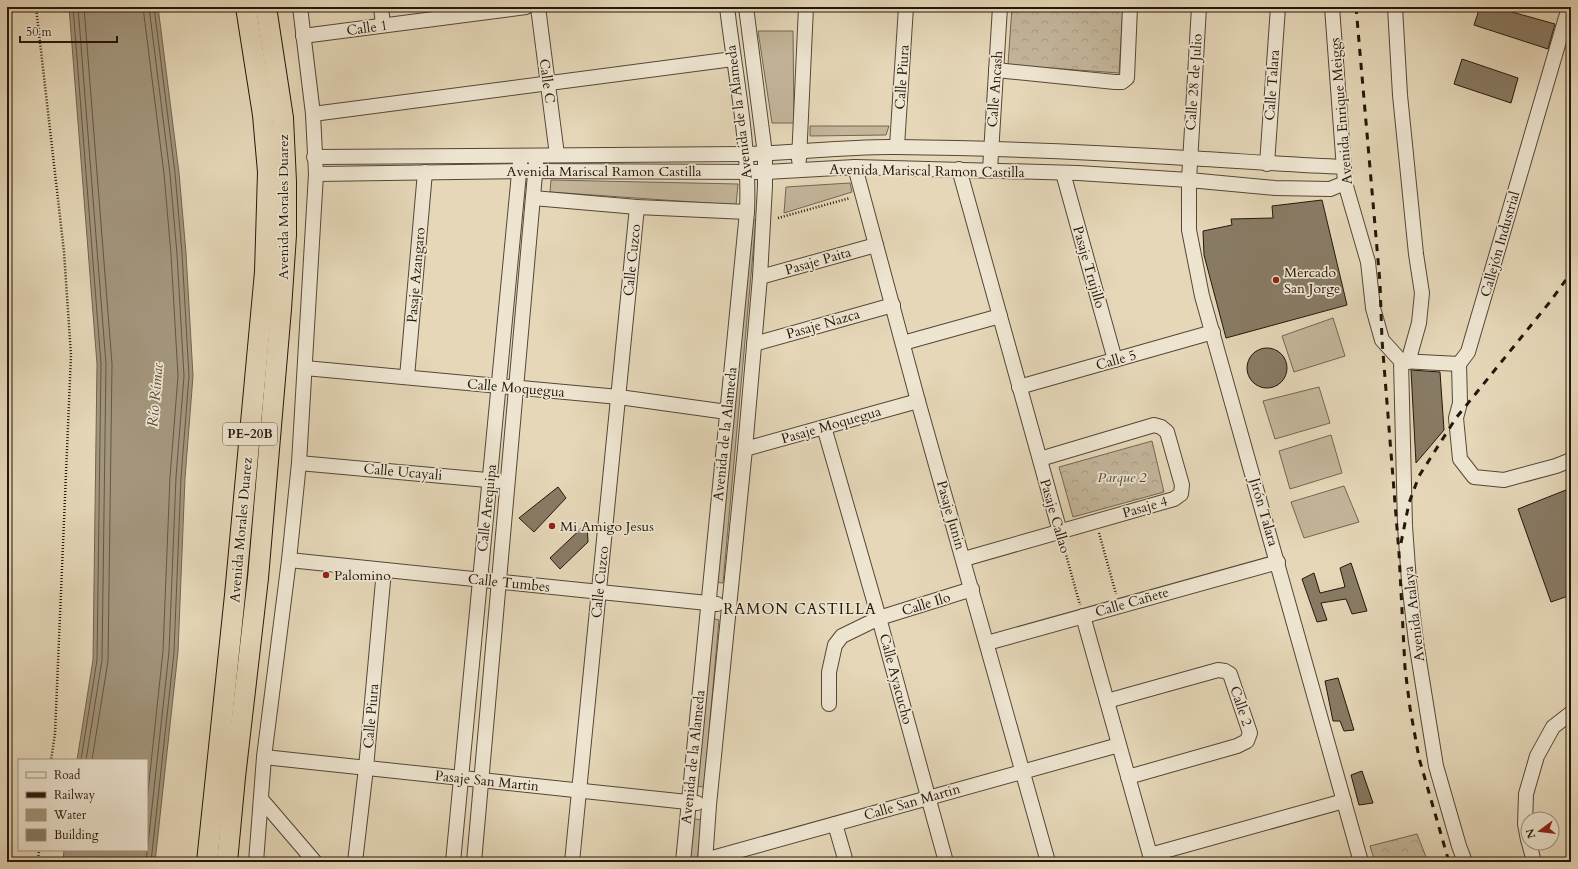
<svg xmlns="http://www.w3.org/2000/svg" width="1578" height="869" font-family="Cardo,serif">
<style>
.grass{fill:#c4b69b;stroke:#746653}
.forest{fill:url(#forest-crowns);stroke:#746653}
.water{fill:#a3967d;stroke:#70634f}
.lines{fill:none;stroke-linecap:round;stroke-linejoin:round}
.shore{stroke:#645644;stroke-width:1}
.building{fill:#887b65;stroke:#24170b}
.minor-casing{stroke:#544736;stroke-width:16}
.highway-casing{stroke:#24170b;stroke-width:22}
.path{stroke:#24170b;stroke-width:2.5;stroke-dasharray:1 2;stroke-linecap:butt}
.minor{stroke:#eee5d1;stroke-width:14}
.highway{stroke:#e5d7b8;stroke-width:20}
.rail{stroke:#24170b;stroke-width:3;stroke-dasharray:7 7;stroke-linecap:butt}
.poi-dot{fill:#8f2418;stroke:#eee5d1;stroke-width:1.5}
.labels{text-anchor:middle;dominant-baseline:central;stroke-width:3.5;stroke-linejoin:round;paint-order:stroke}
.shield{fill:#eee5d1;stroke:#615546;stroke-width:1}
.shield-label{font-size:13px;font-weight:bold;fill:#24170b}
.street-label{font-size:14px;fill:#24170b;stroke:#eee5d1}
.poi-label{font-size:14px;fill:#24170b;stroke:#eee5d1;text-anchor:start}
.park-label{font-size:14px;font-style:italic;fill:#544736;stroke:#eee5d1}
.water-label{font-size:15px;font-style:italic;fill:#574a39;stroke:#eee5d1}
.neighbourhood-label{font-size:15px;letter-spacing:1px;fill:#24170b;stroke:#eee5d1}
</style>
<defs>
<pattern id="forest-crowns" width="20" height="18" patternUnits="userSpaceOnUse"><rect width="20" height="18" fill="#c4b69b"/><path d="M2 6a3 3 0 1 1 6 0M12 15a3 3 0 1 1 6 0" fill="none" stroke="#a89c84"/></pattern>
</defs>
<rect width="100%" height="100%" fill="#e5d7b8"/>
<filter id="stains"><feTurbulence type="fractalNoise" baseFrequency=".005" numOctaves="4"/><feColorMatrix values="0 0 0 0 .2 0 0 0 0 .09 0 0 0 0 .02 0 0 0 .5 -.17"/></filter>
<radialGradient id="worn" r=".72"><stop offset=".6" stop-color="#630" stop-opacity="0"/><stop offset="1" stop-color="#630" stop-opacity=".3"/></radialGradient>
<g class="grass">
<polygon points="758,31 793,31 794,123 772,123"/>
<polygon points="810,126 889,126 886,135 810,136"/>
<polygon points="551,180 738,184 736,205 550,192"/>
<polygon points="850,183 852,192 784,213 786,187"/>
<polygon points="747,218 756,220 723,583 712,582"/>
<polygon points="1333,318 1345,356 1294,372 1282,336"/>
<polygon points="1319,387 1330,423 1275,439 1263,401"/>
<polygon points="1331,435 1342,473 1290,489 1279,451"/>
<polygon points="1344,486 1359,522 1304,538 1291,502"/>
<polygon points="708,617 719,620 704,787 693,786"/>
<polygon points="689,818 702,820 697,862 685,862"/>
</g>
<g class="forest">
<polygon points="1012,7 1088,7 1123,10 1119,73 1008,65"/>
<polygon points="1152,441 1164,492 1073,517 1059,467"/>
<polygon points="1417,834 1428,862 1375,862 1370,846"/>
</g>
<polygon class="water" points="69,7 158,7 179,173 186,253 193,376 185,478 178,652 155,862 63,862 64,850 147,850 147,760 77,760 93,660 97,364"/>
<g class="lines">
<g class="shore">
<polyline points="73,7 101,364 97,660 81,760"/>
<polyline points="78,7 106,364 102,660 86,760"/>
<polyline points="84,7 112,364 108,661 92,760"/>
<polyline points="143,7 164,174 171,254 178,376 170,477 163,651 147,801"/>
<polyline points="146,862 169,652 176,477 184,376 177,254 170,174 149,7"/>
<polyline points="151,862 174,652 181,478 189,376 182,253 175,173 154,7"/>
</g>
</g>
<g class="building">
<polygon points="1480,7 1494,7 1555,24 1548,49 1474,25"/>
<polygon points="1462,59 1518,78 1511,103 1454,84"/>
<polygon points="1322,200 1347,305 1226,338 1204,255 1203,231 1232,225 1231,219 1273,218 1272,206"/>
<circle cx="1267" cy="368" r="20"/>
<polygon points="1411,370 1440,372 1444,430 1416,463"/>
<polygon points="558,487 566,498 534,532 519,518"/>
<polygon points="1571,488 1571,595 1551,602 1518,509"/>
<polygon points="587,523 588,542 560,569 550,558"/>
<polygon points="1351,563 1367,611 1352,614 1346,599 1321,603 1327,620 1317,622 1302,579 1314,573 1320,593 1345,587 1340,568"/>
<polygon points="1338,678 1354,730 1344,731 1340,721 1333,721 1325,681"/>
<polygon points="1362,771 1373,803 1359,805 1351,775"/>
</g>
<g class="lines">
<g class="minor-casing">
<g id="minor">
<polyline points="381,7 383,25"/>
<polyline points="538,7 557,155"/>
<polyline points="1199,7 1189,180 1189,230 1202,296 1361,862"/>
<polyline points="1332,7 1345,183 1368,262 1373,308 1382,340 1401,361 1459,364 1468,352 1569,7"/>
<polyline points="1395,7 1400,95 1416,254 1422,293 1419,323 1408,362"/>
<polyline points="303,36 526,7"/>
<polyline points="996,70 1115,82 1122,82 1127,78 1130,7"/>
<polyline points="313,114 733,59"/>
<polyline points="897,146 906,7"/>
<path d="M314,157l432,-3c51,-1 101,-8 151,-7 97,1 194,5 290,11 53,3 105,7 157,9"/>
<polyline points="799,160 806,7"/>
<polyline points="1267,164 1278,7"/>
<polyline points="855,167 918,401 1048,862"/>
<polyline points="959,169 1060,532"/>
<polyline points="990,170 1000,7"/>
<polyline points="1063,173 1115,360"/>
<polyline points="316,174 520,171 766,172 855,167 1078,173 1189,180 1275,188 1330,189 1345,183"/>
<polyline points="533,198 637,207 747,212"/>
<polyline points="760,277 876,245"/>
<polyline points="903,343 1000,316"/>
<polyline points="754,344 893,305"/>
<polyline points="1401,361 1405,526 1409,582 1416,642 1436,766 1459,846 1465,862"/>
<polyline points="1459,364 1460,403 1456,418 1460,459 1474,477 1504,480 1556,466 1571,460"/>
<polyline points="305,368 619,397 727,412"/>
<polyline points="407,377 425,172"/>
<polyline points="1019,387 1213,332"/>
<polyline points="824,427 879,618 946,862"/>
<polyline points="745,449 918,401"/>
<polyline points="299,463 498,481"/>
<polyline points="964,559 1174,499 1181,494 1182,485 1167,432 1161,427 1154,425 1040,459"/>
<polyline points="289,560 717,604"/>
<polyline points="1083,616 1152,862"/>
<polyline points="987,643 1278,562"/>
<polyline points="1107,701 1218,670 1225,671 1230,674 1250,733 1247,741 1237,746 1128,777"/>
<polyline points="829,704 829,672 835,645 842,636 879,618 972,589"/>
<polyline points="264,757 697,803"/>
<polyline points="261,799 315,862"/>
<polyline points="835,824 846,862"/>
<polyline points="1528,840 1525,824 1526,794 1537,756 1553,727 1571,713"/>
<polyline points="1529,843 1534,862"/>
<polyline points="1150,855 1344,801"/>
<polyline points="705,860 1119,745"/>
<polyline points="256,862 264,757 289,560 299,463 316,174 313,114 300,7"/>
<polyline points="355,862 366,768 384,570"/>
<polyline points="453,862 520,163"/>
<polyline points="474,862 536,163"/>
<polyline points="572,862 637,207"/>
<path d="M683,862l64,-650c3,-69 -12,-137 -20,-205"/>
<polyline points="705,862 709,805 745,449 760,277 765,186 765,154 746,7"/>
</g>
</g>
<g class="highway-casing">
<g id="highway">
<polyline points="207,862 235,595 265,272 268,172 263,115 246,7"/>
<polyline points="227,862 235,777 258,578 281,309 286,235 286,182 283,118 266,7"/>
</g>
</g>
<g class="path">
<polyline points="36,7 64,252 71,355 55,734 51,760"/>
<polyline points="778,218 850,198"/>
<polyline points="1099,533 1116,594"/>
<polyline points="1063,544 1080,605"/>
<polyline points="38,862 39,850"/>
</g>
<use href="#minor" class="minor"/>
<use href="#highway" class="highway"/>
<g class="rail">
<polyline points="1356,7 1380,283 1382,340 1399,553 1405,668 1410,708 1419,758 1449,862"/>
<polyline points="1401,543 1409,503 1419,476 1456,418 1549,303 1571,273"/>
</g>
</g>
<g class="poi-dot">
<circle cx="1276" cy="280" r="4"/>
<circle cx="552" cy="526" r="4"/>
<circle cx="326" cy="575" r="4"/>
</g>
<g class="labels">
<rect class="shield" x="223" y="423" width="54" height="22" rx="3"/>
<g class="shield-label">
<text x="250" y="434">PE-20B</text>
</g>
<g class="street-label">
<text transform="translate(367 28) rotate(-8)">Calle 1</text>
<text transform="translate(902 77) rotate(-86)">Calle Piura</text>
<text transform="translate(547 81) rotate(82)">Calle C</text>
<text transform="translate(1194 82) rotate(-86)">Calle 28 de Julio</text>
<text transform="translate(1272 85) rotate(-86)">Calle Talara</text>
<text transform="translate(995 89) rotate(-86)">Calle Ancash</text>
<text transform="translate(1341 111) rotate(-95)">Avenida Enrique Meiggs</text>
<text transform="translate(739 112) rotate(-97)">Avenida de la Alameda</text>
<text x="604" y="171">Avenida Mariscal Ramon Castilla</text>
<text transform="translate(927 171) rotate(1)">Avenida Mariscal Ramon Castilla</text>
<text transform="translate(283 207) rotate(-90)">Avenida Morales Duarez</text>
<text transform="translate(1500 244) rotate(-74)">Callejón Industrial</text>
<text transform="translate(632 260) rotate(-84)">Calle Cuzco</text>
<text transform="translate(818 261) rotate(-16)">Pasaje Paita</text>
<text transform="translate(1089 267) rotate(74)">Pasaje Trujillo</text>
<text transform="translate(416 275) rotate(-85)">Pasaje Azangaro</text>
<text transform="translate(823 324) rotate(-16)">Pasaje Nazca</text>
<text transform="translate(1116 360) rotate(-16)">Calle 5</text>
<text transform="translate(516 388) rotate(5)">Calle Moquegua</text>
<text transform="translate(831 425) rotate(-16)">Pasaje Moquegua</text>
<text transform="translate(725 434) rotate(-84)">Avenida de la Alameda</text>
<text transform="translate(403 472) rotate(5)">Calle Ucayali</text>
<text transform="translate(1145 507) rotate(-16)">Pasaje 4</text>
<text transform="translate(487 508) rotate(-84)">Calle Arequipa</text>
<text transform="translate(1264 512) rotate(74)">Jirón Talara</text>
<text transform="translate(951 515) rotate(74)">Pasaje Junin</text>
<text transform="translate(1055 516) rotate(74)">Pasaje Callao</text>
<text transform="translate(241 530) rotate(-85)">Avenida Morales Duarez</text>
<text transform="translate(600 582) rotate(-84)">Calle Cuzco</text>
<text transform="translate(509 583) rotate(6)">Calle Tumbes</text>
<text transform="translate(1132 602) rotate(-16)">Calle Cañete</text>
<text transform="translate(926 604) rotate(-17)">Calle Ilo</text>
<text transform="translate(1414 614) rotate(-97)">Avenida Atalaya</text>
<text transform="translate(896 679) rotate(75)">Calle Ayacucho</text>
<text transform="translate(1241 706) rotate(71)">Calle 2</text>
<text transform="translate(371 716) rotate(-85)">Calle Piura</text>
<text transform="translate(693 757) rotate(-84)">Avenida de la Alameda</text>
<text transform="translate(487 781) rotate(6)">Pasaje San Martin</text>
<text transform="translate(912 802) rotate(-16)">Calle San Martin</text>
</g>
<g class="poi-label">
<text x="1284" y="272">Mercado<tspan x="1284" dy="16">San Jorge</tspan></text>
<text x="560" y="526">Mi Amigo Jesus</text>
<text x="334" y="575">Palomino</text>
</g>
<g class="park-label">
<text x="1122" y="477">Parque 2</text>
</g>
<g class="water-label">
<text transform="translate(155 395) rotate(-85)">Río Rímac</text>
</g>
<g class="neighbourhood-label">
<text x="800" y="609">RAMON CASTILLA</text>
</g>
</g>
<rect width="1578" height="869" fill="none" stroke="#e5d7b8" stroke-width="24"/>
<rect x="8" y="8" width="1562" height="853" fill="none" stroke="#24170b" stroke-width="2"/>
<rect x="12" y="12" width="1554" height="845" fill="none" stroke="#24170b"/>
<rect x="18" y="759" width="130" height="92" fill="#eee5d1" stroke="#9d9382"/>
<rect x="26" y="772" width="20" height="6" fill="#eee5d1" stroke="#9d9382"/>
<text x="54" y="779" font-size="12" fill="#24170b">Road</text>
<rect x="26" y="792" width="20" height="6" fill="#24170b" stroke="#9d9382"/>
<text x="54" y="799" font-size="12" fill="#24170b">Railway</text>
<rect x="26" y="809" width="20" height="12" fill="#a3967d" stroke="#9d9382"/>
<text x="54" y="819" font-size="12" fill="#24170b">Water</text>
<rect x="26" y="829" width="20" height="12" fill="#887b65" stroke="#9d9382"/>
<text x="54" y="839" font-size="12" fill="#24170b">Building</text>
<g transform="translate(1540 831) rotate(255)"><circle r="19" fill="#eee5d1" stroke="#9d9382"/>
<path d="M0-3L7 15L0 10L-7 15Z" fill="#8f2418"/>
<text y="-6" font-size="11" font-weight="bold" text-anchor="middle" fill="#24170b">N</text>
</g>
<path d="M20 36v6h97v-6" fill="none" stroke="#24170b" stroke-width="2"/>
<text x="26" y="36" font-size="12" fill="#24170b" stroke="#eee5d1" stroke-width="3" paint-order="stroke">50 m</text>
<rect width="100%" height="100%" filter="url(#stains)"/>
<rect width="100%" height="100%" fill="url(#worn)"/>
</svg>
